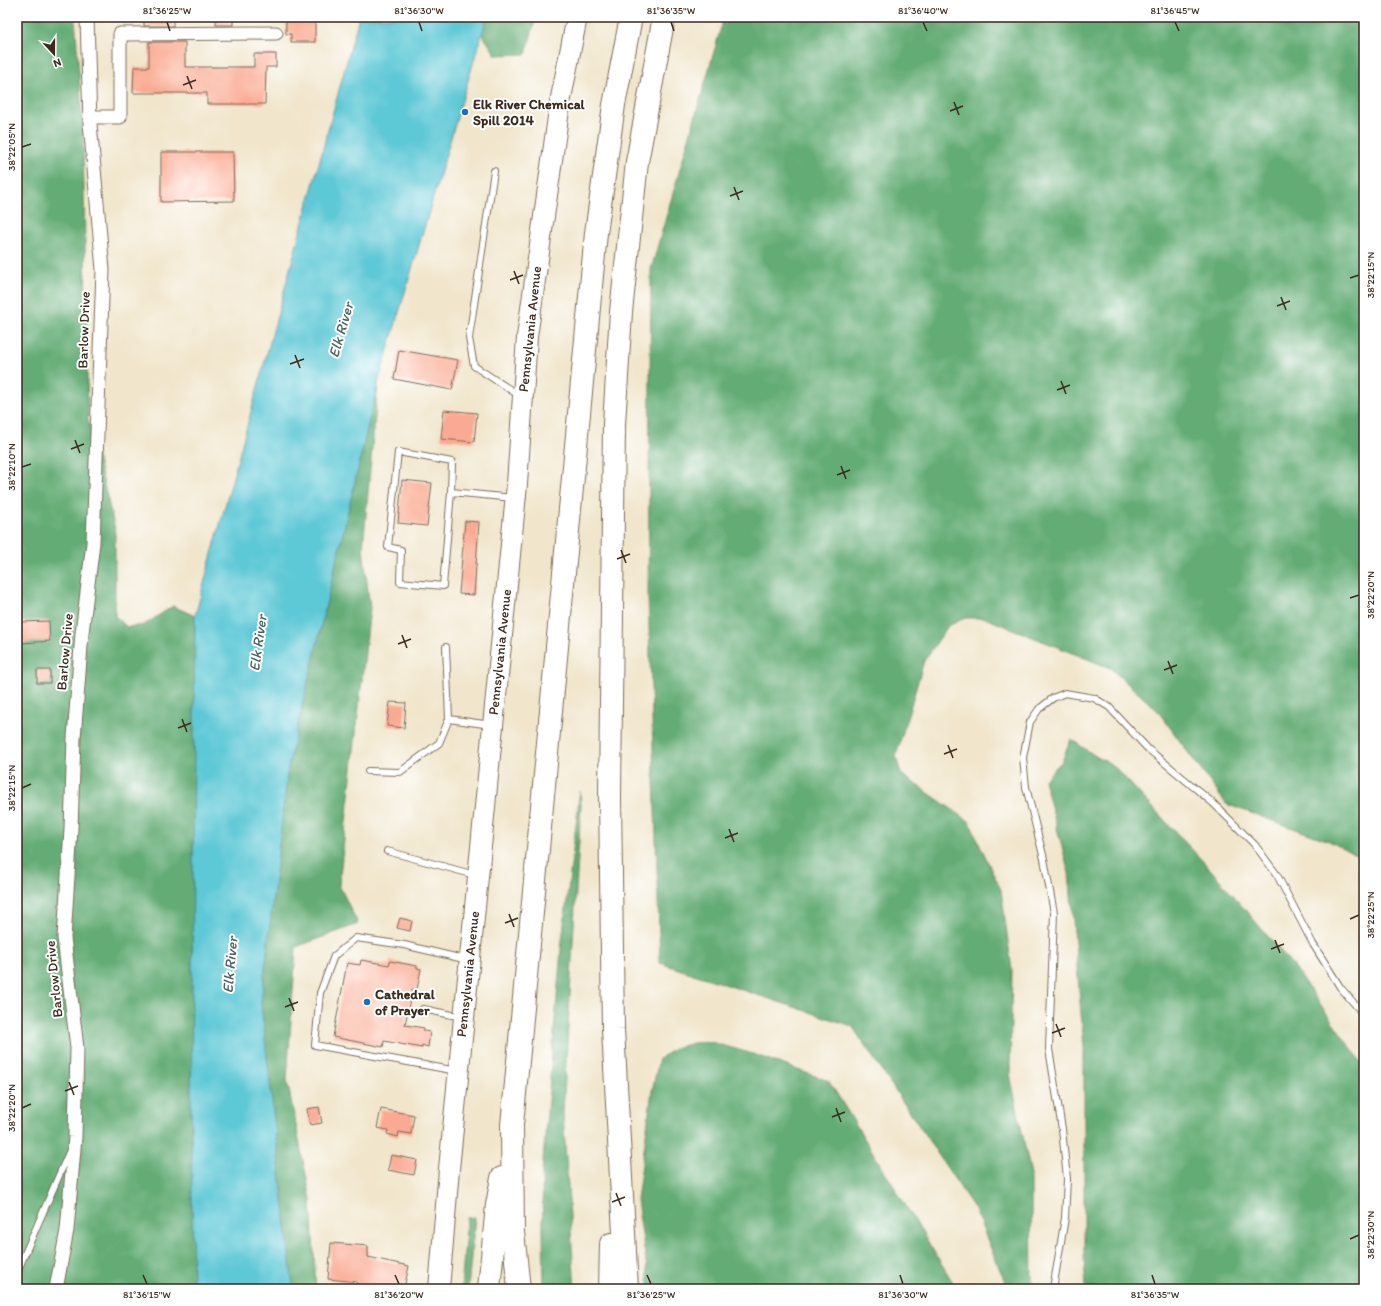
<svg xmlns="http://www.w3.org/2000/svg" width="1381" height="1306" font-family="Itim,sans-serif">
<style>
.forest{fill:#64ac74;stroke:#506b49}
.water{fill:#5dc8d6;stroke:#4c797a}
.building{fill:#faaa92}
.lines{fill:none;stroke-linecap:round;stroke-linejoin:round}
.service-casing{stroke:#7b6c5b;stroke-width:8}
.minor-casing{stroke:#7b6c5b;stroke-width:15}
.primary-casing{stroke:#7b6c5b;stroke-width:22}
.motorway-casing{stroke:#7b6c5b;stroke-width:24}
.service{stroke:#fff;stroke-width:6}
.minor{stroke:#fff;stroke-width:13}
.primary{stroke:#fff;stroke-width:20}
.motorway{stroke:#fff;stroke-width:22}
.ticks{fill:none;stroke:#3b2a1e;stroke-width:1.5}
.poi-dot{fill:#1f6fb2;stroke:#fff;stroke-width:1.5}
.labels{text-anchor:middle;dominant-baseline:central;stroke-width:4;stroke-linejoin:round;paint-order:stroke}
.poi-label{font-size:14px;font-weight:bold;fill:#3b2a1e;stroke:#fff;text-anchor:start}
.street-label{font-size:14px;fill:#3b2a1e;stroke:#fff}
.water-label{font-size:15px;font-style:italic;fill:#47615e;stroke:#fff}
.neatline{fill:none;stroke:#3b2a1e;stroke-width:1.5}
.ticks-label{font-size:10px;text-anchor:middle;fill:#3b2a1e}
</style>
<rect width="100%" height="100%" fill="#fff"/>
<filter id="ink" filterUnits="userSpaceOnUse"><feTurbulence type="fractalNoise" baseFrequency=".025" numOctaves="2"/><feDisplacementMap in="SourceGraphic" scale="8" xChannelSelector="R" yChannelSelector="G"/><feConvolveMatrix kernelMatrix="1 2 1 2 8 2 1 2 1" color-interpolation-filters="sRGB"/></filter>
<filter id="wash" filterUnits="userSpaceOnUse"><feTurbulence type="fractalNoise" baseFrequency=".012" numOctaves="4" result="noise"/><feDisplacementMap in="SourceGraphic" scale="16" xChannelSelector="R" yChannelSelector="G"/><feGaussianBlur stdDeviation="0.9" result="paint"/><feColorMatrix in="noise" values="0 0 0 0 0 0 0 0 0 0 0 0 0 0 0 0 0 1.4 0 .05"/><feComposite in="paint" operator="in"/></filter>
<g filter="url(#wash)">
<rect width="100%" height="100%" fill="#f1e6cc"/>
<g class="forest">
<polygon points="17,17 75,17 83,128 88,420 115,529 115,616 127,627 144,625 173,606 195,616 191,1115 193,1289 17,1289"/>
<polygon points="487,17 536,17 526,54 496,55 482,34"/>
<polygon points="724,17 1364,17 1364,859 1329,841 1226,804 1157,710 1110,668 985,618 965,618 948,626 924,661 896,756 901,774 969,821 1001,890 1012,970 1010,1074 1031,1175 1032,1289 1008,1289 974,1208 852,1026 660,963 648,596 651,269"/>
<polygon points="378,383 363,548 370,608 339,885 358,924 296,947 287,1080 311,1200 316,1289 293,1289 261,1003 288,767"/>
<polygon points="1071,739 1097,757 1113,765 1211,870 1291,963 1364,1066 1364,1289 1086,1289 1084,1259 1084,1048 1069,873 1044,780 1062,761"/>
<polygon points="580,791 581,806 563,1113 575,1289 544,1289 542,1172 561,949"/>
<polygon points="711,1042 753,1054 829,1081 957,1289 650,1289 637,1200 652,1091 659,1059 675,1048 693,1043"/>
<polygon points="475,1217 468,1289 461,1289 467,1218"/>
</g>
<polygon class="water" points="359,17 487,17 378,383 288,767 261,1003 293,1289 193,1289 191,1115 195,616"/>
<g id="blocks">
<g class="building">
<rect x="144" y="17" width="29" height="9"/>
<rect x="216" y="17" width="17" height="8"/>
<polygon points="286,17 308,17 308,21 315,21 315,42 291,42 291,34 286,34"/>
<polygon points="149,42 185,42 185,67 254,67 254,54 276,54 276,67 266,67 265,104 207,104 207,93 133,93 134,67 149,67"/>
<polygon points="161,152 233,152 234,201 161,202"/>
<polygon points="399,350 458,360 452,390 394,379"/>
<polygon points="444,410 477,413 474,442 441,439"/>
<polygon points="402,480 432,483 427,526 398,523"/>
<polygon points="465,521 479,522 474,595 459,594"/>
<polygon points="49,621 50,641 22,643 21,622"/>
<rect x="37" y="670" width="13" height="13"/>
<polygon points="390,702 406,703 404,728 387,726"/>
<polygon points="400,918 412,921 410,931 397,928"/>
<polygon points="361,960 389,965 390,961 417,966 417,968 421,969 417,989 412,989 405,1025 424,1028 424,1031 430,1032 428,1047 422,1045 422,1048 384,1041 383,1047 333,1037 347,963 360,965"/>
<polygon points="319,1107 322,1123 310,1125 307,1109"/>
<polygon points="381,1109 414,1115 411,1134 399,1132 398,1137 387,1134 388,1130 377,1128"/>
<polygon points="391,1155 417,1160 414,1175 388,1170"/>
<polygon points="331,1243 368,1246 368,1257 409,1266 404,1288 396,1286 396,1289 355,1289 357,1282 328,1279"/>
</g>
</g>
</g>
<g filter="url(#ink)">
<use href="#blocks" fill-opacity="0" stroke="#7b6c5b" stroke-width="1"/>
<g class="lines">
<g class="service-casing">
<g id="service">
<polyline points="494,171 469,338 474,366 520,396"/>
<polyline points="451,492 443,586 400,582 401,550 388,547 398,452 452,462 451,492 513,498"/>
<polyline points="446,647 449,719 491,725"/>
<polyline points="368,771 400,772 439,743 449,719"/>
<polyline points="387,851 475,875"/>
<polyline points="423,1009 462,1017"/>
<polyline points="457,1071 315,1045 320,993 334,956 356,938 404,945 468,960"/>
<polyline points="17,1272 70,1150"/>
<polyline points="1053,1289 1065,1218 1067,1179 1062,1129 1049,1049 1054,913 1044,859 1026,787 1023,758 1030,722 1039,709 1053,698 1065,693 1094,698 1109,707 1148,749 1213,803 1255,845 1277,875 1313,944 1340,987 1364,1015"/>
</g>
</g>
<g class="minor-casing">
<g id="minor">
<polyline points="90,117 120,117 120,34 276,33"/>
<polyline points="56,1289 67,1230 75,1137 77,1048 64,938 71,829 74,738 82,633 93,543 103,270 90,123 87,17"/>
</g>
</g>
<g class="primary-casing">
<polyline id="primary" points="439,1289 449,1169 517,484 527,337 560,103 577,17"/>
</g>
<g class="motorway-casing">
<g id="motorway">
<polyline points="489,1289 497,1205 502,1178"/>
<polyline points="519,1289 513,1232 512,1125 596,233 614,105 631,17"/>
<polyline points="610,1289 611,1244"/>
<polyline points="627,1289 613,1029 610,796 614,424 621,312 637,162 664,17"/>
</g>
</g>
<use href="#service" class="service"/>
<use href="#minor" class="minor"/>
<use href="#primary" class="primary"/>
<use href="#motorway" class="motorway"/>
</g>
</g>
<path class="ticks" d="M167,22l3,9M419,22l3,9M671,22l3,9M923,22l4,9M1175,22l4,9M187,76l5,13M183,85l13,-5M954,102l5,13M950,111l13,-5M22,147l9,-3M734,187l5,13M730,196l13,-5M514,271l5,13M1350,278l9,-3M510,280l13,-5M1281,297l5,13M1277,306l13,-5M295,355l5,13M290,364l14,-5M1061,381l5,13M1057,390l13,-5M75,440l5,13M71,449l13,-5M841,466l5,13M22,467l9,-3M837,475l13,-5M621,550l5,13M617,559l13,-5M1350,598l9,-3M402,635l5,13M398,644l13,-5M1168,661l5,13M1164,670l13,-5M182,719l5,13M178,728l13,-5M948,745l5,13M944,754l13,-5M22,788l9,-4M729,829l5,13M725,838l13,-5M509,914l5,13M1350,919l9,-4M505,923l13,-5M1275,940l5,13M1271,949l13,-5M289,998l5,13M285,1007l13,-5M1056,1024l5,13M1052,1033l13,-5M69,1082l5,13M65,1091l13,-5M22,1108l9,-4M836,1108l5,14M832,1117l13,-5M616,1193l5,13M612,1202l13,-5M1350,1239l9,-4M143,1275l4,9M395,1275l4,9M647,1275l4,9M900,1275l3,9M1152,1275l3,9"/>
<g class="poi-dot">
<circle cx="465" cy="112" r="4"/>
<circle cx="367" cy="1002" r="4"/>
</g>
<g class="labels">
<g class="poi-label">
<text x="473" y="104">Elk River Chemical<tspan x="473" dy="16">Spill 2014</tspan></text>
<text x="375" y="994">Cathedral<tspan x="375" dy="16">of Prayer</tspan></text>
</g>
<g class="street-label">
<text transform="translate(530 329) rotate(-84)">Pennsylvania Avenue</text>
<text transform="translate(84 330) rotate(-88)">Barlow Drive</text>
<text transform="translate(65 652) rotate(-85)">Barlow Drive</text>
<text transform="translate(500 652) rotate(-84)">Pennsylvania Avenue</text>
<text transform="translate(468 974) rotate(-84)">Pennsylvania Avenue</text>
<text transform="translate(54 979) rotate(-96)">Barlow Drive</text>
</g>
<g class="water-label">
<text transform="translate(341 330) rotate(-74)">Elk River</text>
<text transform="translate(258 643) rotate(-82)">Elk River</text>
<text transform="translate(230 965) rotate(-85)">Elk River</text>
</g>
</g>
<rect width="1381" height="1306" fill="none" stroke="#fff" stroke-width="44"/>
<g transform="translate(54 54) rotate(159)" stroke="#ffffff" stroke-width="3" paint-order="stroke">
<path d="M0-3L7 15L0 10L-7 15Z" fill="#3b2a1e"/>
<text y="-6" font-size="11" font-weight="bold" text-anchor="middle" fill="#3b2a1e">N</text>
</g>
<rect x="22" y="22" width="1337" height="1262" class="neatline"/>
<g class="ticks-label">
<text x="167" y="14">81°36'25"W</text>
<text x="419" y="14">81°36'30"W</text>
<text x="671" y="14">81°36'35"W</text>
<text x="923" y="14">81°36'40"W</text>
<text x="1175" y="14">81°36'45"W</text>
<text transform="translate(11 147) rotate(-90)" y="4">38°22'05"N</text>
<text transform="translate(1370 275) rotate(-90)" y="4">38°22'15"N</text>
<text transform="translate(11 467) rotate(-90)" y="4">38°22'10"N</text>
<text transform="translate(1370 595) rotate(-90)" y="4">38°22'20"N</text>
<text transform="translate(11 788) rotate(-90)" y="4">38°22'15"N</text>
<text transform="translate(1370 915) rotate(-90)" y="4">38°22'25"N</text>
<text transform="translate(11 1108) rotate(-90)" y="4">38°22'20"N</text>
<text transform="translate(1370 1235) rotate(-90)" y="4">38°22'30"N</text>
<text x="147" y="1298">81°36'15"W</text>
<text x="399" y="1298">81°36'20"W</text>
<text x="651" y="1298">81°36'25"W</text>
<text x="903" y="1298">81°36'30"W</text>
<text x="1155" y="1298">81°36'35"W</text>
</g>
</svg>
